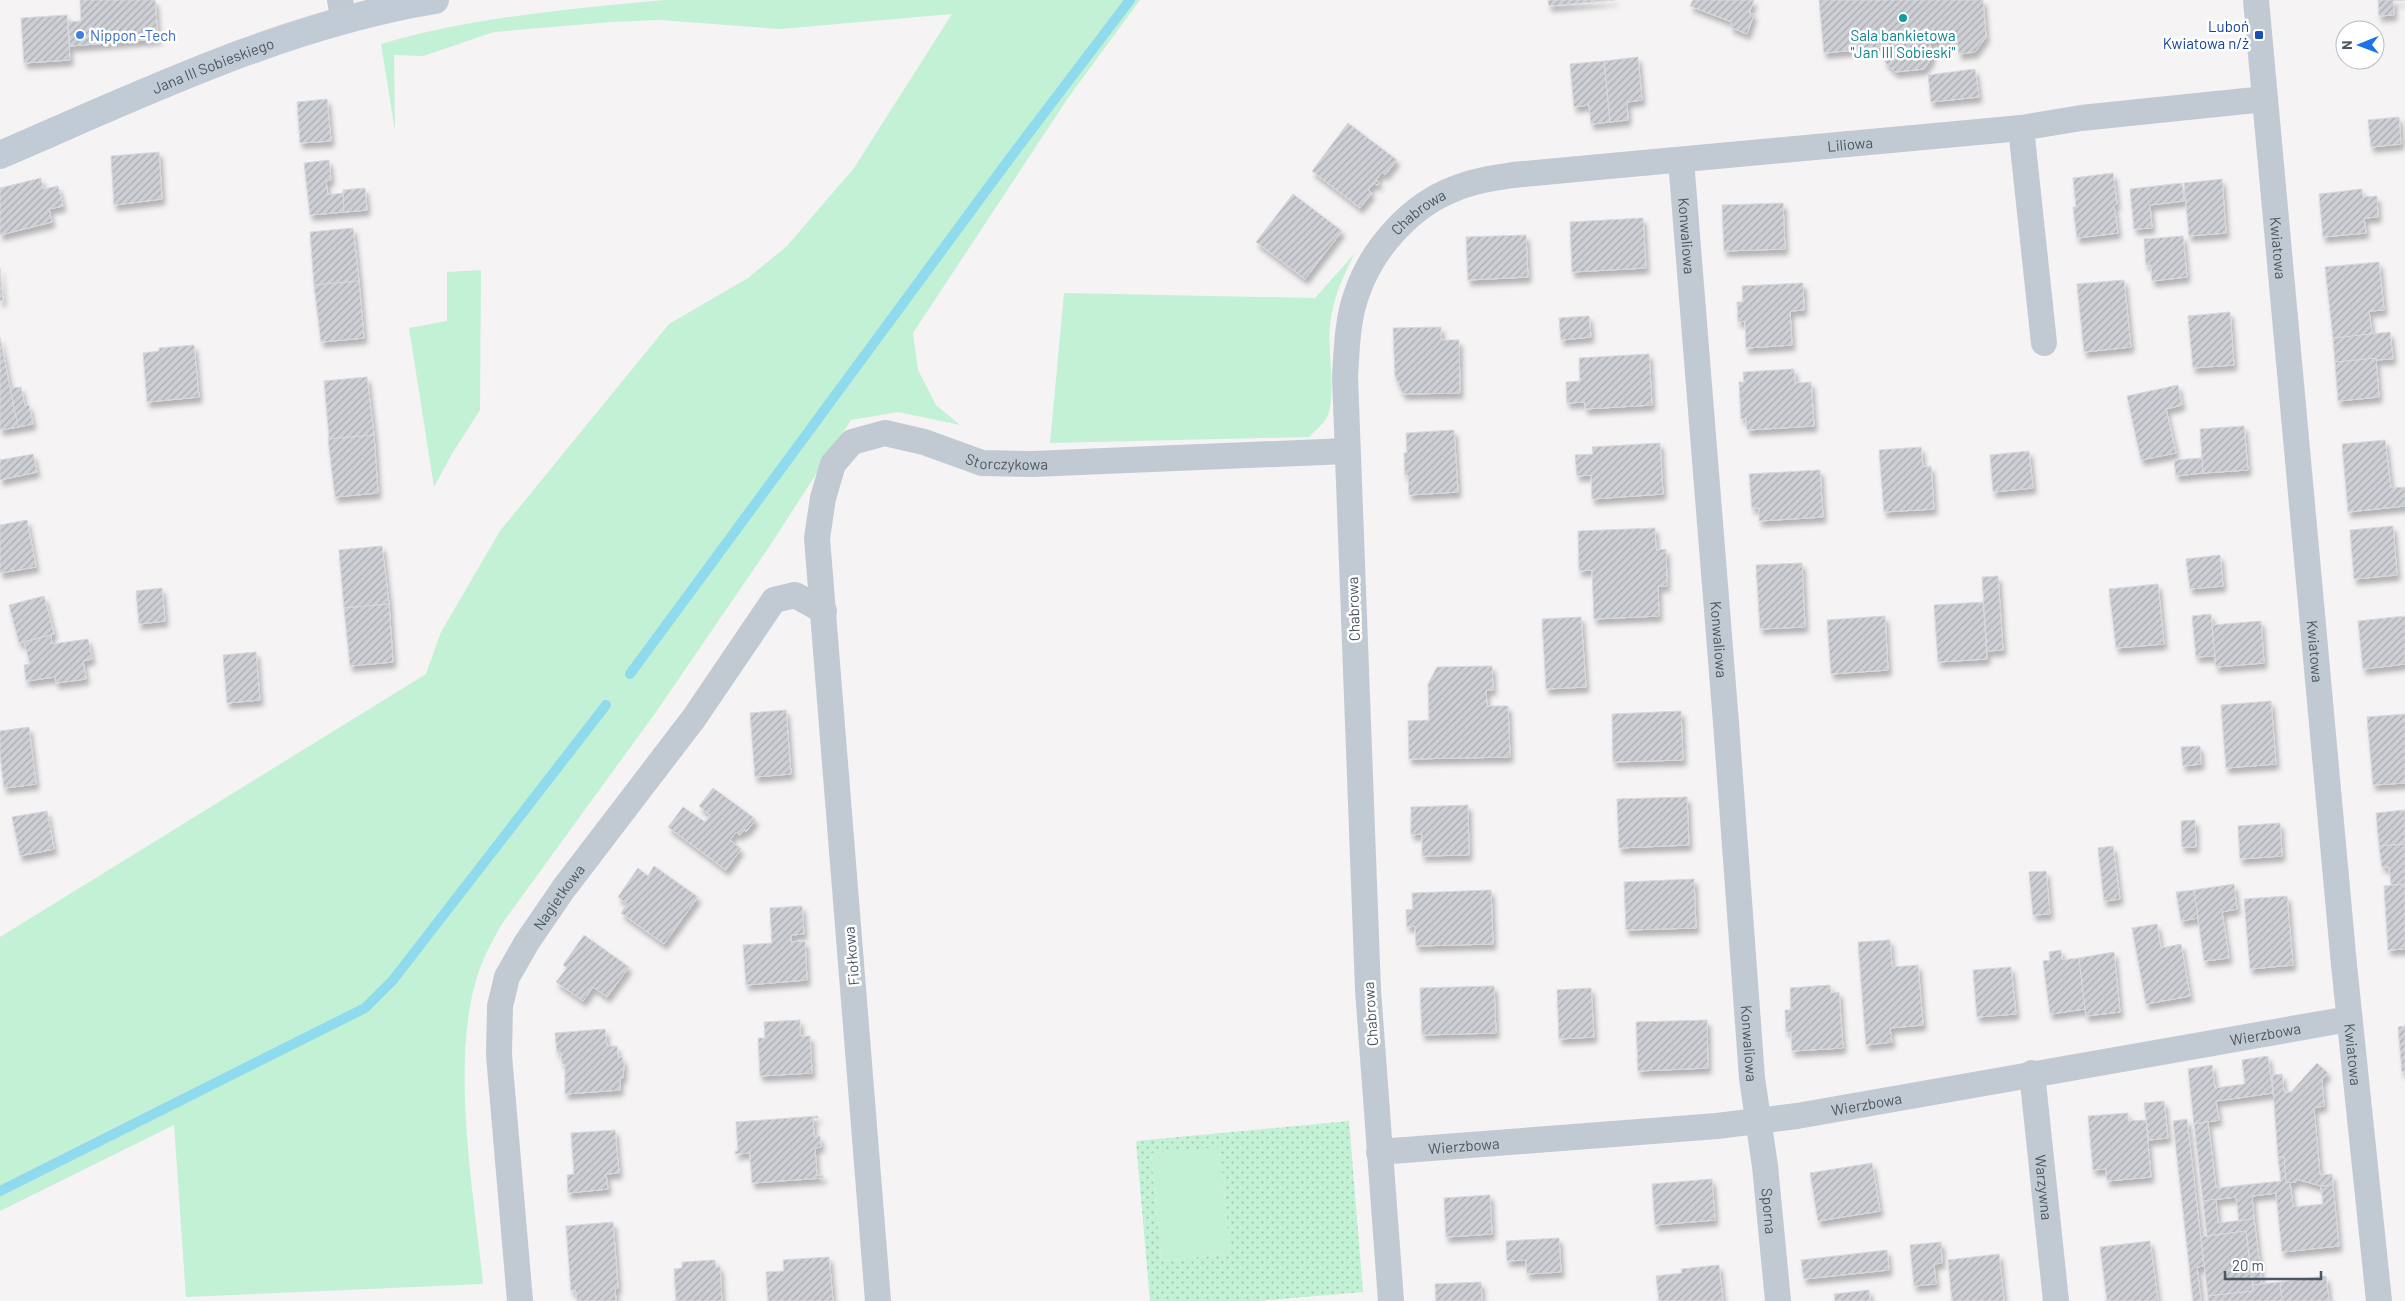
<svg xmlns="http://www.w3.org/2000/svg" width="2405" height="1301" font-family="Barlow,sans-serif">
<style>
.green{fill:#c3f1d5}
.park{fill:url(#park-dots);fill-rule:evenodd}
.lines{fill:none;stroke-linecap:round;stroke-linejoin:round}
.stream{stroke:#90daee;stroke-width:10}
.building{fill:url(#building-hatch);stroke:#d7d9de;filter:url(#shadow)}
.street{stroke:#c1cad2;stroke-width:26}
.secondary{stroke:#c1cbd6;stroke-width:28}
.culture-dot{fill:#0f9aa8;stroke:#fff;stroke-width:2}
.shop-dot{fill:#3f7fe0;stroke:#fff;stroke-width:2}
.transit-dot{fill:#1a4fb4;stroke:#fff;stroke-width:2}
.labels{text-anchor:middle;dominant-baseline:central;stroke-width:5;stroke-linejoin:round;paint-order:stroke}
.transit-label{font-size:15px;fill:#164399;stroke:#fff;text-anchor:end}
.shop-label{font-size:15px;fill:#366cbe;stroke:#fff;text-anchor:start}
.culture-label{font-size:15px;fill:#0d838f;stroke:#fff}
.street-label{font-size:15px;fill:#4a5661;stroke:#fff}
</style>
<defs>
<pattern id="park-dots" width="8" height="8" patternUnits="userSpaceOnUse" patternTransform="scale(1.25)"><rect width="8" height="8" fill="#c3f1d5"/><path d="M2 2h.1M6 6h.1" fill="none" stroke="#a0c6b0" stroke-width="1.8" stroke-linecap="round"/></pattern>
<pattern id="building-hatch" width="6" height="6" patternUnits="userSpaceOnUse" patternTransform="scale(1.25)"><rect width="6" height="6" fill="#cdcfd5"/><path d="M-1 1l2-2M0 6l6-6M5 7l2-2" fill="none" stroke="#a8abb0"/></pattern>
<filter id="shadow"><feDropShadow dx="3" dy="5.5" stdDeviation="2.5" flood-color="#0004"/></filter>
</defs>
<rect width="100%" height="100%" fill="#f5f3f3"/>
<g class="green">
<path d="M665,0h475l-72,98 -155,235 5,37 18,35 24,20 -62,-13 -47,8 -82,127 -113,165 -155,213c-6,12 -14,25 -19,38 -35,87 -8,228 1,321l-297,13 -12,-172 -174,86v-274l426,-263 15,-42 59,-101 169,-207 79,-46 39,-32 67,-78 98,-154 -172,15 -120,-9 -49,2 -117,10 -71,24 -29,-1 1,76 -14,-87c92,-27 188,-35 284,-44z"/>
<path d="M1355,253c-12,23 -22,45 -25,72 -3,24 7,72 -3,92 -3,7 -13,14 -18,20l-259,6 14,-150 251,5z"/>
<polygon points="481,270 480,410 453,452 434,487 409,328 447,321 447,272"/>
<polygon points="1220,1146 1230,1254 1161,1261 1151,1153"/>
</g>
<path class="park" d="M1349,1121l14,171 -105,9h-108l-14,-160zM1220,1147l10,107 -69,7 -10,-108z"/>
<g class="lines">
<g class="stream">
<polyline points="630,674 1010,158 1130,0"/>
<polyline points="0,1191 365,1008 393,980 606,705"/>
</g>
</g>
<g class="building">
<polygon points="80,0 155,0 158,39 70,46 68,22 81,21"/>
<polygon points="1548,0 1615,0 1549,6"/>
<polygon points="1693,0 1754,0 1749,13 1754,14 1747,34 1730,27 1732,22 1690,6"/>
<polygon points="1819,0 1983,0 1986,37 1975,52 1959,54 1957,39 1930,42 1932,58 1924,69 1895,72 1885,62 1884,47 1824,53"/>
<polygon points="2378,0 2405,0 2393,1 2394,15 2379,16"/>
<polygon points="67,15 70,60 24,63 21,18"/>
<polygon points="1638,57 1642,100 1627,102 1628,120 1610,122 1604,61"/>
<polygon points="1604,61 1610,122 1591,124 1589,105 1574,107 1570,64"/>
<polygon points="1975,69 1979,97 1931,102 1928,75"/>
<polygon points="327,99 331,141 300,143 297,102"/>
<polygon points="2399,117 2401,144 2371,147 2368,120"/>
<polygon points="1348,123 1397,160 1385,175 1382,172 1376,180 1380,183 1377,185 1374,183 1368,190 1372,193 1360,208 1312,171"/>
<polygon points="159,152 162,199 114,205 111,156"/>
<polygon points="329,160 331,180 326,181 328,195 343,193 344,212 310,215 304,163"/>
<polygon points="2113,173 2117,204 2114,205 2118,233 2077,238 2073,207 2076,207 2073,178"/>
<polygon points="41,178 43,189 58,186 63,206 49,209 52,222 0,235 0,188"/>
<polygon points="2222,179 2226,233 2189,236 2184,183"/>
<polygon points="2182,183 2184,201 2150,205 2152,228 2134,229 2130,189"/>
<polygon points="365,188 367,210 344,212 343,190"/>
<polygon points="2362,189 2363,197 2377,196 2378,217 2364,218 2366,233 2323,237 2319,194"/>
<polygon points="1293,194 1342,231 1305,279 1256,242"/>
<polygon points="1783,203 1785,249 1724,251 1722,205"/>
<polygon points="1643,218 1646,268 1572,272 1570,222"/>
<polygon points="353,228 359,281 314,285 310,232"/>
<polygon points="1526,235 1528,277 1468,280 1466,237"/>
<polygon points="2183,236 2187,277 2152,281 2151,265 2146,265 2144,239"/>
<polygon points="2379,262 2384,310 2369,311 2372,334 2333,338 2325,267"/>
<polygon points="0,268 3,301 0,301"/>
<polygon points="2124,280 2131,347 2084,352 2077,284"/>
<polygon points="359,281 364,338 321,342 314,285"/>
<polygon points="1803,283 1804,310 1790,311 1792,345 1746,348 1745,321 1738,322 1737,302 1743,302 1742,286"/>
<polygon points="2230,312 2234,365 2193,368 2188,316"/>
<polygon points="1589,316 1591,337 1561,340 1559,318"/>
<polygon points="1441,327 1441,340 1459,340 1460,393 1403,394 1395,376 1393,328"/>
<polygon points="2390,332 2393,359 2335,362 2333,338"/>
<polygon points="0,337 18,427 0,430"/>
<polygon points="194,345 199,397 147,402 143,353 159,351 159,348"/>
<polygon points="1649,354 1652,405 1585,409 1585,402 1567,403 1566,382 1580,381 1579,358"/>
<polygon points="2376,358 2379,397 2338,401 2335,362"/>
<polygon points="1794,369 1795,383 1811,382 1814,426 1747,430 1746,418 1741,419 1739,382 1744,382 1743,372"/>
<polygon points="367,377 374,435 328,439 329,437 324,381"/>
<polygon points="2178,385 2182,405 2166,409 2176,453 2141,460 2127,396"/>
<polygon points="21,387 25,406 29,405 33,424 18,427 10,388"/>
<polygon points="2244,426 2248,470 2203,473 2200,429"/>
<polygon points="1454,430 1458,492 1409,495 1408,475 1405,475 1404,453 1407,453 1406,433"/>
<polygon points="374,435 378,493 335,497 328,439"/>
<polygon points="2385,440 2391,488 2405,487 2405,506 2348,512 2342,444"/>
<polygon points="1660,443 1663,494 1592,499 1591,475 1577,476 1575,455 1593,454 1592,447"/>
<polygon points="1921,447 1923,467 1931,466 1934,509 1884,512 1879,450"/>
<polygon points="2029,451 2033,488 1993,492 1990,455"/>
<polygon points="33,454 37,472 0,480 0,460"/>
<polygon points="2202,458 2203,473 2176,476 2174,460"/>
<polygon points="1820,470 1823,517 1759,521 1759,508 1752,508 1749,474"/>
<polygon points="27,520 36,567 0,573 0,525"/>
<polygon points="2393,526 2397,575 2354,579 2350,530"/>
<polygon points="1655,528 1656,550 1666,549 1667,586 1658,586 1659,616 1594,619 1592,570 1579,571 1578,531"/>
<polygon points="382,546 389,604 344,608 339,550"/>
<polygon points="2220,555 2223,586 2190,589 2186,559"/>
<polygon points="1802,563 1805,627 1760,629 1756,565"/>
<polygon points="1998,576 2003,650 1987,651 1982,577"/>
<polygon points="2158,584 2164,644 2116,648 2109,589"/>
<polygon points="162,588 165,621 139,624 136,591"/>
<polygon points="44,596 54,634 19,643 9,605"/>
<polygon points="1983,602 1987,659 1938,662 1934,605"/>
<polygon points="389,604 393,662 350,666 344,608"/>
<polygon points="2211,614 2215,656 2196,657 2192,616"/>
<polygon points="1885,616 1888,670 1831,674 1827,620"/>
<polygon points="2405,616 2405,664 2363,669 2358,621"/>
<polygon points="1581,617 1586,687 1546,689 1542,619"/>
<polygon points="2261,621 2264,663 2216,667 2212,625"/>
<polygon points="51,635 52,644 88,639 92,659 83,661 86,679 56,683 55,677 26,681 24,665 30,664 24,642"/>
<polygon points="256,652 260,700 227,703 223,655"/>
<polygon points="1492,666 1493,690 1486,690 1487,706 1508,706 1510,757 1409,759 1408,721 1429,720 1428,684 1437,667"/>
<polygon points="2271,701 2276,764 2226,768 2221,705"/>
<polygon points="786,710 791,774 755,777 750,713"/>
<polygon points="1681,711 1683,760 1613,762 1612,714"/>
<polygon points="2405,714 2405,783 2373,785 2367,717"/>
<polygon points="29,727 36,784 4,788 0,754 0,731"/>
<polygon points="2200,746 2201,764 2183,766 2181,747"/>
<polygon points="713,788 753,817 753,819 756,819 746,832 745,829 740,835 736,832 730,840 741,849 726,870 668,827 683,807 705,822 710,815 699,806"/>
<polygon points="1687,797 1689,845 1619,848 1617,799"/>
<polygon points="1468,805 1469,855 1422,856 1422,834 1411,835 1411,807"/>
<polygon points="2405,810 2405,844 2379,846 2376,813"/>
<polygon points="47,811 54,849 20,856 12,817"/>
<polygon points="2195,820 2196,847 2182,847 2181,821"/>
<polygon points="2280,823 2282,856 2240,859 2238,826"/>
<polygon points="2405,844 2405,884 2391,885 2389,867 2382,867 2379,846"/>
<polygon points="2113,846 2120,899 2104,901 2098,848"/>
<polygon points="654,866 698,897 664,944 621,913 627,904 618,897 638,868 648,876"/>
<polygon points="2046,871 2050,914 2033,915 2029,872"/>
<polygon points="1694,879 1696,928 1626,930 1624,882"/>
<polygon points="2234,884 2237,909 2222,912 2229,958 2204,961 2194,890"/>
<polygon points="2405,884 2405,949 2388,950 2384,886"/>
<polygon points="1491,890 1493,944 1416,946 1415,926 1407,927 1406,910 1413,909 1412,893"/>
<polygon points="2194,890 2198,918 2181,921 2176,892"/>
<polygon points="2287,896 2293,965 2250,969 2244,899"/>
<polygon points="802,906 804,934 791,935 791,942 805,941 807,980 746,985 743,945 772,943 770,908"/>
<polygon points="2157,924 2161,948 2181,944 2190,996 2146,1004 2132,928"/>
<polygon points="584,935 629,967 607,997 593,987 583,1001 556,982 567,968 563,965"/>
<polygon points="1890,940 1892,967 1918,965 1923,1025 1890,1028 1892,1042 1866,1045 1858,942"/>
<polygon points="2061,950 2062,960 2079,958 2085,1009 2050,1014 2043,961 2050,960 2049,952"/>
<polygon points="2114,952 2120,1012 2086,1016 2079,958"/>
<polygon points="2011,967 2016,1014 1977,1017 1973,970"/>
<polygon points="1830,985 1831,993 1839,992 1843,1048 1792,1051 1791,1032 1786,1032 1785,1010 1791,1010 1790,988"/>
<polygon points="1494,986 1496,1033 1422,1035 1420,988"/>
<polygon points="1591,988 1594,1037 1559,1039 1557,990"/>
<polygon points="800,1020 800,1036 810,1036 812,1073 760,1076 758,1038 765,1038 764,1022"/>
<polygon points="1707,1020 1708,1068 1638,1071 1636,1022"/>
<polygon points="2405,1026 2405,1072 2402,1072 2398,1027"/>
<polygon points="605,1029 607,1046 617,1046 618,1057 622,1057 624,1064 623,1078 620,1078 620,1090 565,1094 565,1064 562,1064 561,1052 557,1053 555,1033"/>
<polygon points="2268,1056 2273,1093 2216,1101 2219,1120 2194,1124 2188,1069 2212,1065 2215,1088 2245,1084 2242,1060"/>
<polygon points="2317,1063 2328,1073 2322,1080 2324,1106 2314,1108 2320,1175 2332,1174 2333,1185 2321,1186 2296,1179 2296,1182 2286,1183 2284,1157 2278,1157 2272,1075 2282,1074 2284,1092 2291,1092"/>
<polygon points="2164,1101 2168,1138 2149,1140 2144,1103"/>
<polygon points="2128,1113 2128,1121 2146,1120 2151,1177 2107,1181 2106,1169 2093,1170 2088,1116"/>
<polygon points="818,1116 818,1118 813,1118 814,1137 820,1136 821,1147 815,1148 817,1176 823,1175 823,1178 752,1183 750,1153 735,1154 735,1151 738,1151 736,1122"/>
<polygon points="2187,1119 2204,1266 2197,1267 2201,1301 2193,1301 2173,1121"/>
<polygon points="2208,1122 2216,1188 2281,1181 2278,1157 2284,1157 2286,1183 2290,1182 2293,1207 2323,1204 2321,1186 2333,1185 2339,1246 2282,1252 2276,1193 2252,1196 2254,1219 2239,1221 2236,1197 2203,1201 2194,1124"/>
<polygon points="615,1130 619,1173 606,1174 608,1189 568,1193 567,1175 574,1174 571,1133"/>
<polygon points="1872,1163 1880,1211 1818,1221 1810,1173"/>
<polygon points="1712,1179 1715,1220 1655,1225 1652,1184"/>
<polygon points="1490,1195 1492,1234 1446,1237 1444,1198"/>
<polygon points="2216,1199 2218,1223 2254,1219 2262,1284 2253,1285 2246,1231 2207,1236 2203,1201"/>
<polygon points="613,1222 618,1288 615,1288 616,1301 577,1301 576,1291 571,1291 566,1226"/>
<polygon points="2246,1231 2253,1291 2208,1296 2201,1237"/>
<polygon points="1559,1238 1561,1272 1527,1274 1526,1260 1507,1261 1506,1241"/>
<polygon points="2150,1241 2158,1301 2107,1301 2100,1247"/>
<polygon points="1941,1242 1942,1263 1934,1264 1936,1284 1914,1286 1910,1245"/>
<polygon points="1887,1250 1889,1270 1804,1279 1801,1260"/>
<polygon points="1999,1254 2004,1301 1952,1301 1948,1260"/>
<polygon points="829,1257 833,1301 768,1301 766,1272 784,1271 783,1260"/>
<polygon points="715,1260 716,1267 720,1267 722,1301 676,1301 674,1269 682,1268 682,1262"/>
<polygon points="1719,1265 1723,1301 1659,1301 1656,1276 1682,1273 1681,1269"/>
<polygon points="2326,1276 2329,1301 2282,1301 2280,1282"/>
<polygon points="1481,1282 1482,1301 1436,1301 1435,1284"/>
<polygon points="2280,1282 2282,1301 2208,1301 2208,1296 2253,1291 2253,1285"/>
<polygon points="1869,1290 1870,1301 1835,1301 1834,1294"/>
</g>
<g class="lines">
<g class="street">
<polyline points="340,0 344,20"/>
<path id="s1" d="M2256,0l88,965 35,336"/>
<path id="s2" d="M1681,160l45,563 26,355 13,88 13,135"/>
<polyline points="2044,343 2021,128 2081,118 2265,99"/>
<path id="s3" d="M2032,1073l24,228"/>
<path id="s4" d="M1379,1152l338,-26 80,-10 552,-97"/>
<path id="s5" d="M520,1301l-21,-246 1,-49 7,-29 20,-35 37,-54 130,-170 80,-118 21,-5 29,16"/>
<path id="s6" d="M878,1301l-61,-763 6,-40 10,-34 19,-22 33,-9 39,9 58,21 51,1 314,-13"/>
<path id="s7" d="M1391,1301l-23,-311 -23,-614c2,-28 2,-56 12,-83 15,-44 53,-87 97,-104 19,-8 39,-11 59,-14l508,-47"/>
</g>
<path class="secondary" id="s8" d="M0,155c140,-60 283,-130 435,-155"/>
</g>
<circle class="culture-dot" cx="1903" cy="18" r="5"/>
<circle class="shop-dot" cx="80" cy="35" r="5"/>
<rect class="transit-dot" x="2254" y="30" width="10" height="10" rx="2.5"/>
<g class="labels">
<g class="transit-label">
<text x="2249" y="26">Luboń<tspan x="2249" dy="17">Kwiatowa n/ż</tspan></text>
</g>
<g class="shop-label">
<text x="90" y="35">Nippon -Tech</text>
</g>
<g class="culture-label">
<text x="1903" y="35">Sala bankietowa<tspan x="1903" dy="17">"Jan III Sobieski"</tspan></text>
</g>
<g class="street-label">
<text stroke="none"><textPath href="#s8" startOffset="231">Jana III Sobieskiego</textPath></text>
<text stroke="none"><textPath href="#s7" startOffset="1556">Liliowa</textPath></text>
<text stroke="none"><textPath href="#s7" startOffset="1114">Chabrowa</textPath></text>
<text stroke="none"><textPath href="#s2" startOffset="76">Konwaliowa</textPath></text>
<text stroke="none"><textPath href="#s1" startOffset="249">Kwiatowa</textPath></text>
<text stroke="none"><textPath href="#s6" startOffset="1031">Storczykowa</textPath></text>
<text transform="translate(1353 609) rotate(-92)">Chabrowa</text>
<text stroke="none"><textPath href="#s2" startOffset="481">Konwaliowa</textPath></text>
<text stroke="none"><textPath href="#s1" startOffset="654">Kwiatowa</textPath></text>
<text stroke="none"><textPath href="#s5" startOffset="421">Nagietkowa</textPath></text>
<text transform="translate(851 956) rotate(-95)">Fiołkowa</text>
<text transform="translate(1370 1014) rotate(-94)">Chabrowa</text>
<text stroke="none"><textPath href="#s4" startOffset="895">Wierzbowa</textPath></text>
<text stroke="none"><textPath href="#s2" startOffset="886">Konwaliowa</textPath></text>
<text stroke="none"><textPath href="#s1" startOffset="1059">Kwiatowa</textPath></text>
<text stroke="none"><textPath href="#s4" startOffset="490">Wierzbowa</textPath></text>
<text stroke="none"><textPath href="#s4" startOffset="85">Wierzbowa</textPath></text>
<text stroke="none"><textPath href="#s3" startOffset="115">Warzywna</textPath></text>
<text stroke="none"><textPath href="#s2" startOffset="1055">Sporna</textPath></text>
</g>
</g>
<g transform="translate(2360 45) rotate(269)"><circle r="24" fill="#ffffff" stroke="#b7bbc0"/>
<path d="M0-4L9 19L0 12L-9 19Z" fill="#1a73e8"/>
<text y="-8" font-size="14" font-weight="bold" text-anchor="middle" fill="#4a5661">N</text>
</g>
<path d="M2225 1271v8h96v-8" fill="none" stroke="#4a5661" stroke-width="2.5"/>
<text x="2232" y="1271" font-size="15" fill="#4a5661" stroke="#ffffff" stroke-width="4" paint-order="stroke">20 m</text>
</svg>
